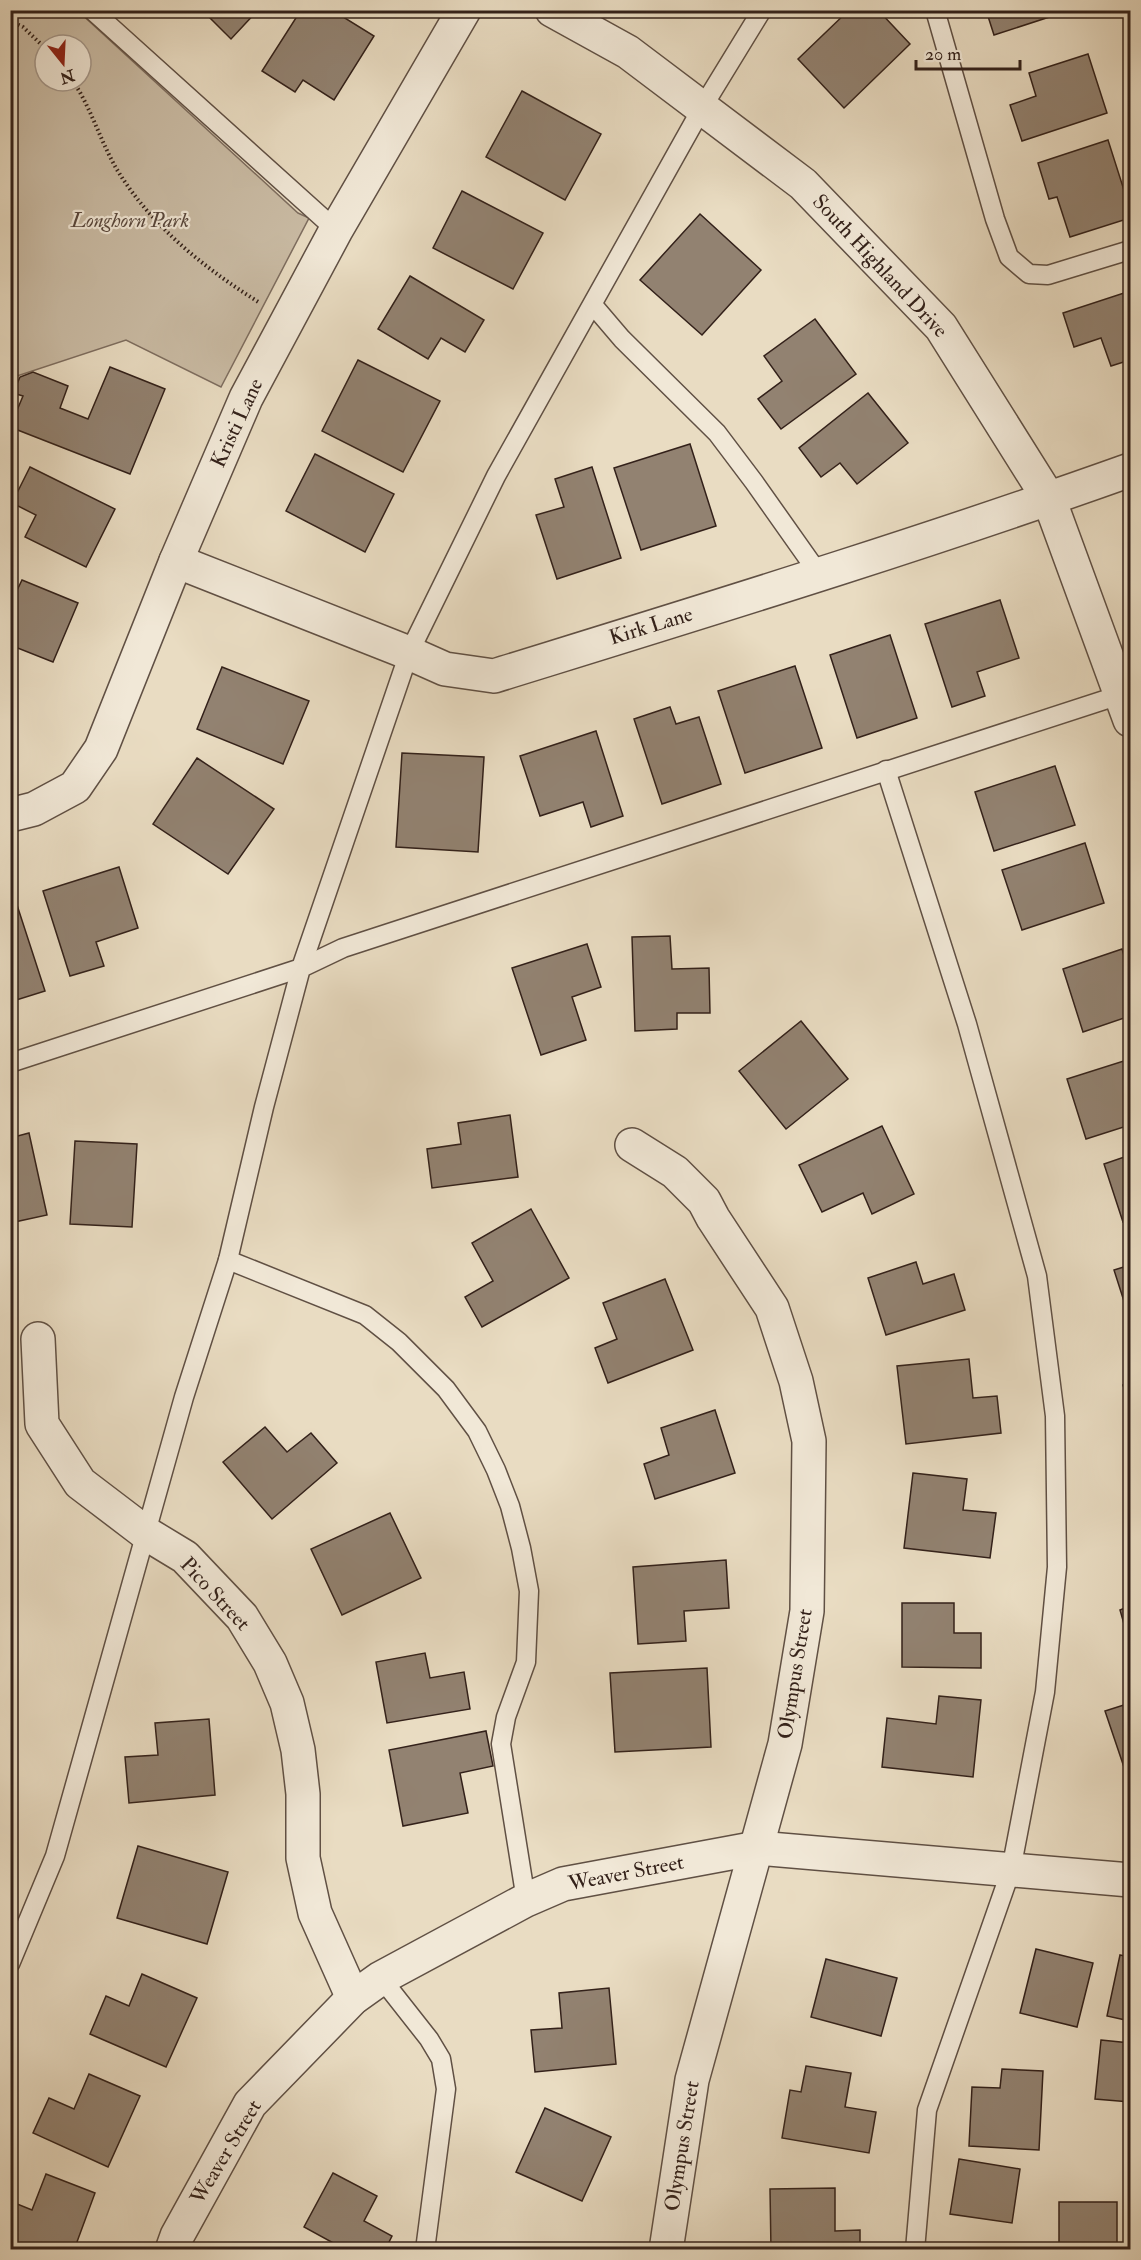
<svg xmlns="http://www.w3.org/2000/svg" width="1141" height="2260" font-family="'IM FELL Double Pica',serif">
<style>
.green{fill:#cabca5;stroke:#7e6e60;stroke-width:1.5;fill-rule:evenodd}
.building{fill:#928271;stroke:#33211a;stroke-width:1.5}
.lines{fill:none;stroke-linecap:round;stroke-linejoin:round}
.service-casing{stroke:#605044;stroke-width:21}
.minor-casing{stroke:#605044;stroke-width:36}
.tertiary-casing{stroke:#605044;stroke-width:36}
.path{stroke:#33211a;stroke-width:4;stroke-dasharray:1.5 3;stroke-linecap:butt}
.service{stroke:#f1e8d7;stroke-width:18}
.minor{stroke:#f1e8d7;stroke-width:33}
.tertiary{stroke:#f1e8d7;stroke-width:33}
.labels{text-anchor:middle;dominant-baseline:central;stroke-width:4.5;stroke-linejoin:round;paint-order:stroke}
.park-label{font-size:21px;font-style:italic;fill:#59483d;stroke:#f1e8d7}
.street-label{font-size:21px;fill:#33211a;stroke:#f1e8d7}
</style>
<rect width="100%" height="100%" fill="#e9dcc2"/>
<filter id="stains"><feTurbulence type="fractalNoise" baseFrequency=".00333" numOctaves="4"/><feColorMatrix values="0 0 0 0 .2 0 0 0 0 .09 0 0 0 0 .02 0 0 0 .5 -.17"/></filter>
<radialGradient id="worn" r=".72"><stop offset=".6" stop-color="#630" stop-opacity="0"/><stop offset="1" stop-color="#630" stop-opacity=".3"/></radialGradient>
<path class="green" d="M10,11h68l220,202 11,5 -88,169 -95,-47 -115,38zM45,45h36v36h-36z"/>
<g class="building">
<polygon points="202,10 258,10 231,39"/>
<polygon points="301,10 332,10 374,36 334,100 303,80 295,92 262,71"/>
<polygon points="849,10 878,10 910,44 844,108 798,59"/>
<polygon points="986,10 1071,10 994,35"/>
<polygon points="1088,54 1107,113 1022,141 1010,105 1036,96 1029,73"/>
<polygon points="522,91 601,134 565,200 486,157"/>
<polygon points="1108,140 1130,209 1130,218 1070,237 1057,197 1049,199 1038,163"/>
<polygon points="462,191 543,233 513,289 433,248"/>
<polygon points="700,214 761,270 702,335 640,280"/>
<polygon points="410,276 484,320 465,352 441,338 428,359 378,329"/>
<polygon points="1130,291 1130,360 1111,366 1101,338 1074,347 1063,313"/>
<polygon points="815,319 856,374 781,429 758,399 782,381 764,356"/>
<polygon points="358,360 440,401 403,472 322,431"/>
<polygon points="110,367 165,389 130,474 10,427 23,396 13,393 20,377 33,372 68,386 60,408 88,419"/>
<polygon points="868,393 908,443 857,484 840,463 821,477 799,448"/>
<polygon points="690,444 716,526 641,550 614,468"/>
<polygon points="315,454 394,494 365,552 286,511"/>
<polygon points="30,467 115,509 86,567 25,537 36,515 12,503"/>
<polygon points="592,467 621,558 557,579 536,515 564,507 555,479"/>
<polygon points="22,580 78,603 53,662 10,645 10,605"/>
<polygon points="1000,600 1019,658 977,672 985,696 952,707 925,624"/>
<polygon points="890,635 917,718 857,738 830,655"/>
<polygon points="795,666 822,748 745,773 718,691"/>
<polygon points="222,667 309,701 283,764 197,729"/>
<polygon points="670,707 676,724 699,717 721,784 662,804 634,719"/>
<polygon points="596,731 623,816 591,827 583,802 540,816 520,756"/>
<polygon points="402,753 484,757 478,852 396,847"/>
<polygon points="197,758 274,809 228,874 153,824"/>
<polygon points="1055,766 1075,825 994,851 975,792"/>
<polygon points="1085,843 1104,903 1022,930 1002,870"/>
<polygon points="119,867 138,928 96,942 104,966 70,976 43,891"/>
<polygon points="17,905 45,991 10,1002 10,907"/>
<polygon points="670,936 672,969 709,968 710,1013 677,1013 677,1029 635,1031 632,937"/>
<polygon points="587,944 601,987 572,997 586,1040 541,1055 512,968"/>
<polygon points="1122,949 1130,975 1130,1016 1083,1032 1063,969"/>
<polygon points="801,1021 848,1079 786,1129 739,1071"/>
<polygon points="1130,1059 1130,1125 1086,1139 1067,1079"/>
<polygon points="510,1115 518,1177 432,1188 427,1149 461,1144 458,1123"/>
<polygon points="882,1126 914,1194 872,1214 863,1193 822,1212 799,1165"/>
<polygon points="29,1133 47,1215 10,1223 10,1138"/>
<polygon points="75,1141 137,1144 132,1227 70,1224"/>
<polygon points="1130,1155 1130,1220 1123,1222 1104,1164"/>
<polygon points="531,1209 569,1278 482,1327 465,1297 493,1281 472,1243"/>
<polygon points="916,1262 923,1284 954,1274 965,1310 886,1335 868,1278"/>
<polygon points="1130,1265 1130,1320 1114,1270"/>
<polygon points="665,1279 693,1350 608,1383 595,1348 617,1339 603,1303"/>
<polygon points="969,1359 973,1398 997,1396 1001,1433 906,1444 897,1366"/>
<polygon points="1130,1383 1130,1408 1123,1385"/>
<polygon points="715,1410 735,1473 655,1499 644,1464 669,1455 661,1428"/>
<polygon points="265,1427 287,1452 311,1433 337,1463 272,1519 223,1462"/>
<polygon points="913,1473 967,1479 963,1510 996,1513 990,1558 904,1548"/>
<polygon points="390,1513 421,1578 342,1615 311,1549"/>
<polygon points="726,1560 729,1608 684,1611 686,1641 638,1644 633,1567"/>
<polygon points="902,1603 954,1603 954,1633 981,1633 981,1668 902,1667"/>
<polygon points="1130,1606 1130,1645 1120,1610"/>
<polygon points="425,1653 430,1678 464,1672 470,1709 387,1723 376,1662"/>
<polygon points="707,1668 711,1747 615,1752 610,1673"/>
<polygon points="939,1696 981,1700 973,1777 882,1767 887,1718 936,1724"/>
<polygon points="1130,1703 1130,1772 1126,1773 1105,1711"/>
<polygon points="209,1719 215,1795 129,1803 125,1757 158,1755 155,1723"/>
<polygon points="486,1731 493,1766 460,1773 468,1813 403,1826 389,1750"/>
<polygon points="138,1846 228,1872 207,1944 117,1918"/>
<polygon points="1036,1949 1093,1963 1077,2027 1020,2013"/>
<polygon points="1120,1955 1130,1957 1130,2021 1107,2016"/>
<polygon points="826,1959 897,1978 881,2036 811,2017"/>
<polygon points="142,1974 197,1998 166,2067 90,2034 106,1996 129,2006"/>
<polygon points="609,1988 616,2064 535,2072 531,2030 562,2028 559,1993"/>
<polygon points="1101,2040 1130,2043 1130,2102 1095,2099"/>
<polygon points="806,2066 851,2073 845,2107 876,2112 869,2153 782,2138 790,2090 801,2092"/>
<polygon points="1002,2069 1043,2071 1039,2150 969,2146 972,2087 1000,2088"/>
<polygon points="89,2074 140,2096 108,2167 33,2133 49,2098 74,2109"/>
<polygon points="545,2108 611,2137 582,2201 516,2172"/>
<polygon points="959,2159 1020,2169 1012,2223 950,2214"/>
<polygon points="333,2173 377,2196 364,2221 392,2236 385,2250 346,2250 304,2227"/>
<polygon points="46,2174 95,2193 74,2250 23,2250 10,2245 10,2201 32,2210"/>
<polygon points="835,2188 835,2231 860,2230 860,2250 771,2250 770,2189"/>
<rect x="1059" y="2202" width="58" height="48"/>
</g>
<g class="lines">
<g class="service-casing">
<g id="service">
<polyline points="92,10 336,230"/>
<polyline points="935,10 995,219 1009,257 1029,274 1048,275 1130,250"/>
<polyline points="593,305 622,339 717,433 754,482 819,574"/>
<polyline points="886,770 967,1024 1037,1276 1055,1416 1057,1567 1045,1692 1011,1870 927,2110 915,2250"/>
<polyline points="10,1063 301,968 409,653 496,476 702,108 762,10"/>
<polyline points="228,1260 365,1315 399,1342 446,1389 477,1431 496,1470 510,1506 521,1548 529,1591 526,1662 506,1717 501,1744 526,1900"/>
<polyline points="10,1964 55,1856 184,1397 228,1260 264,1107 301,968 343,948 1129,692"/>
<polyline points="381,1978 429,2039 441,2059 446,2089 425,2250"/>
</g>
</g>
<g class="minor-casing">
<g id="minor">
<path d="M176,561l233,92 36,16 49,7c213,-66 426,-131 636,-206"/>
<polyline points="10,815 34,809 75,787 101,749 176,561 246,398 336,230 464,10"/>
<polyline points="632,1145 675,1172 704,1201 713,1218 772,1308 796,1381 809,1441 807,1611 785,1744 692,2080 666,2250"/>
<polyline points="38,1339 42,1424 80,1483 147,1534 185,1557 242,1617 270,1663 287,1703 298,1750 303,1794 303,1858 315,1913 353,1998"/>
</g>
</g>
<g class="tertiary-casing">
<g id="tertiary">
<polyline points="552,10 628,52 803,184 941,327 1049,499 1130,720"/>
<polyline points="172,2250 177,2236 250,2104 353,1998 381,1978 526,1900 563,1884 757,1848 1130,1880"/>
</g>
</g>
<g class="path">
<polyline points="10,21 23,27 45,48"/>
<path d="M73,81c18,27 27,59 43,87 34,57 88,100 144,135"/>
</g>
<use href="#service" class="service"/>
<use href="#minor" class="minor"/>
<use href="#tertiary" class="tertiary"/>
</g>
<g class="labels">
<g class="park-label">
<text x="130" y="220">Longhorn Park</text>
</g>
<g class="street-label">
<text transform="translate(880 266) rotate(47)">South Highland Drive</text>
<text transform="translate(237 423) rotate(-65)">Kristi Lane</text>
<text transform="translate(651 626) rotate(-17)">Kirk Lane</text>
<text transform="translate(215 1594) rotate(47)">Pico Street</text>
<text transform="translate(795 1674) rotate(-81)">Olympus Street</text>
<text transform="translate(626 1873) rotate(-11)">Weaver Street</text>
<text transform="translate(682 2146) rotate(-81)">Olympus Street</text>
<text transform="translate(226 2152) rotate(-59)">Weaver Street</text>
</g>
</g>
<rect width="1141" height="2260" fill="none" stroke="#e9dcc2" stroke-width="36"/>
<rect x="12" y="12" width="1117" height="2236" fill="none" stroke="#33211a" stroke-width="3"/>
<rect x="18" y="18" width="1105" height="2224" fill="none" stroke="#33211a" stroke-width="1.5"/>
<g transform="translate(63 63) rotate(162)"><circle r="28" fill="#f1e8d7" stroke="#a5988b" stroke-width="1.5"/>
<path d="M0-4.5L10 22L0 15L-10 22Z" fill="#8f2418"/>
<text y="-9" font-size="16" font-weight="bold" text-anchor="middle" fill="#33211a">N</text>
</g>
<path d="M916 60v9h104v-9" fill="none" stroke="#33211a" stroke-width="3"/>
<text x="925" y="60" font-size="18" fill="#33211a" stroke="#f1e8d7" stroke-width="4.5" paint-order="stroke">20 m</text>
<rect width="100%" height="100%" filter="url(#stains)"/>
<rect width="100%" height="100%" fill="url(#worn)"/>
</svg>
